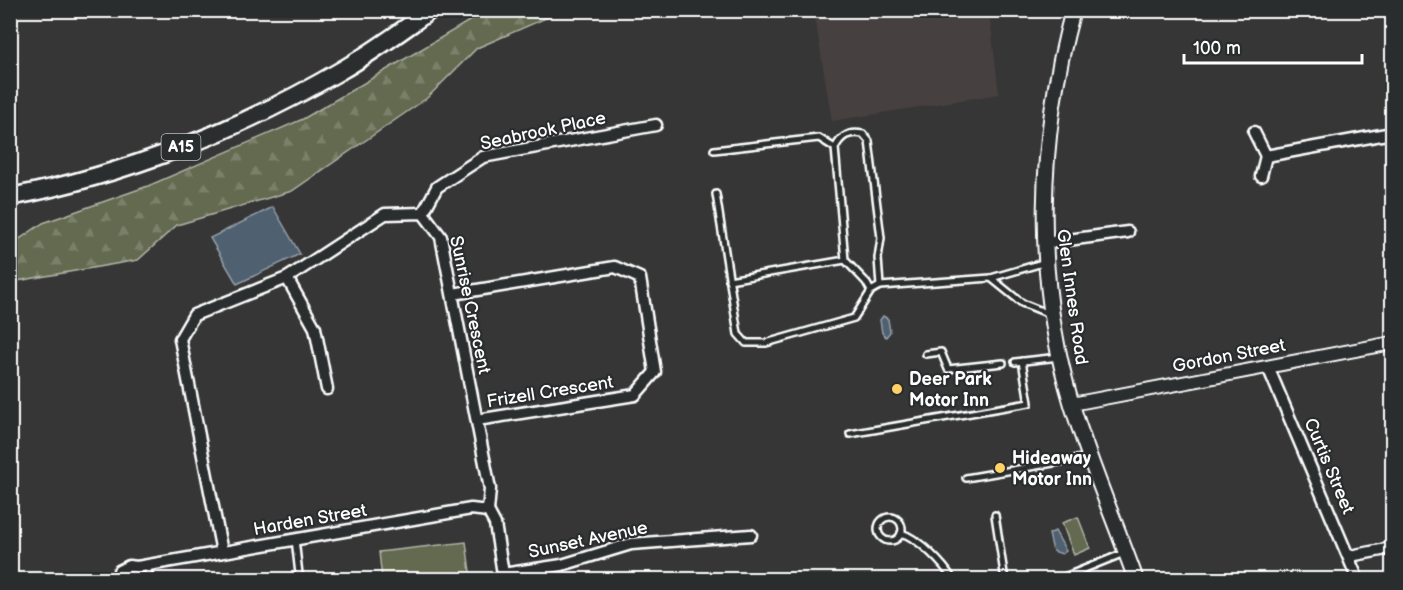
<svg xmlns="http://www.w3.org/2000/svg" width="1403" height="590" font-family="'Balsamiq Sans',sans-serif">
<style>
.built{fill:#47413f}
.forest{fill:url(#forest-firs);stroke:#b1b4a8;stroke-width:1.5}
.garden{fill:#636a50;stroke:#b1b4a8;stroke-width:1.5}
.water{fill:#4f6071;stroke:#95a0aa;stroke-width:1.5}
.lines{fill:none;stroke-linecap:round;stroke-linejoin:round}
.service-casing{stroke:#fff;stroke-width:10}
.minor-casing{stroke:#fff;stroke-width:15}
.tertiary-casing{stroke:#fff;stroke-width:16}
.secondary-casing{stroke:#fff;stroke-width:18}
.trunk-casing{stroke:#fff;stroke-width:21}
.service{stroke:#2a2d2e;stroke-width:5}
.minor{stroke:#2a2d2e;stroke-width:10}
.tertiary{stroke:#2a2d2e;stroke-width:12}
.secondary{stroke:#2a2d2e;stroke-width:14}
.trunk{stroke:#2a2d2e;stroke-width:16}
.poi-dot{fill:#ffd166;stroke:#2a2d2e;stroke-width:2}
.labels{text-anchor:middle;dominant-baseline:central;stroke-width:4.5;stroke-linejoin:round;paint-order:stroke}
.shield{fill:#2a2d2e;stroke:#bfc0c0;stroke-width:1.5}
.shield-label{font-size:16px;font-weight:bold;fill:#fff}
.street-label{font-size:18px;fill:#fff;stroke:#2a2d2e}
.poi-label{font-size:18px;font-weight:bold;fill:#fff;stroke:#2a2d2e;text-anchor:start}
</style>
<defs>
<pattern id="forest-firs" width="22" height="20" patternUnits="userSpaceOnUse" patternTransform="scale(1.5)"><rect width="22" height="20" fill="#636a50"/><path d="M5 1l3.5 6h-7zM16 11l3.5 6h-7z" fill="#7a806a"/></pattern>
</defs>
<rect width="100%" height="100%" fill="#373636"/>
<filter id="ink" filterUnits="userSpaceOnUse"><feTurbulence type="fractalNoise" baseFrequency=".0167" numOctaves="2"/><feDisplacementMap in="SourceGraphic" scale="12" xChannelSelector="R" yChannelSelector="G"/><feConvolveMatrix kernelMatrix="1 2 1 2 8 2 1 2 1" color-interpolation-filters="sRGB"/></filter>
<g filter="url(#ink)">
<polygon class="built" points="814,11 989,11 999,94 832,121"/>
<polygon class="forest" points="486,11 562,11 477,48 427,98 292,191 177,225 138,260 11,282 11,245 43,223 148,186 303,119"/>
<g class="garden">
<polygon points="1078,517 1090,548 1074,555 1062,523"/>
<polygon points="466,542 471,579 382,579 379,552"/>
</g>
<g class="water">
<polygon points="273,207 300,254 237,284 210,238"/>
<polygon points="883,316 888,319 890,332 886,337 882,333 880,320"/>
<polygon points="1055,531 1066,551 1062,554 1053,551 1049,534"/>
</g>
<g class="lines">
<g class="service-casing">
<g id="service">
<polyline points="835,148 845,260"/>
<path d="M714,150l105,-12 16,10c6,-12 14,-17 28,-14l6,7 12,97 -3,20 2,28"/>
<polyline points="716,194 738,334 746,343 766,343 854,318 871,291 880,286 991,278 1046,262"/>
<polyline points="991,278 1022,303 1052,315"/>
<polyline points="729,280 845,260 866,282 871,291"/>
<polyline points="926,354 941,352 948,369 1003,363"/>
<polyline points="1015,362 1059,357"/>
<polyline points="850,434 1029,403 1022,361"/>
<polyline points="966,478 1088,457"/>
<polyline points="995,515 1005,580"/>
<circle cx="890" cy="529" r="12"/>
<path d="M901,533c17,5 43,31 52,47"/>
<polyline points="295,539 299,574"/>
<polyline points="148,566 149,580"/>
<polyline points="1057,580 1124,553"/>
</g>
</g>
<g class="minor-casing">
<g id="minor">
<polyline points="1254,132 1266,156"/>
<polyline points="1261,176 1266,156 1392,133"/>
<polyline points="423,213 437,187 483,157 656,125"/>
<polyline points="1045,243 1128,232"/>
<polyline points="287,278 315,328 327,389"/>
<polyline points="453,294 615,267 640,278 655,372 635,395 477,420"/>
<polyline points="1268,367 1358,580"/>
<polyline points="488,511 495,524 504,580"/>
<polyline points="222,552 180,339 194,315 287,278 385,214 423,213 441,237 490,489 488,511"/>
<polyline points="1350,556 1392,548"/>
<polyline points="503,574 562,565 631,544 751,535"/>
<polyline points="122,580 119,571 129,566 137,567 471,509 488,511"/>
</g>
</g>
<g class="tertiary-casing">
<polyline id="tertiary" points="1072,404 1392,343"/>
</g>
<g class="secondary-casing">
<path id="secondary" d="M1073,10c-35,129 -40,266 -1,395 18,59 43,116 64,175"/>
</g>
<g class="trunk-casing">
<path id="trunk" d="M10,197c115,-22 229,-67 330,-126 32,-18 61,-40 91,-61"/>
</g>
<use href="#service" class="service"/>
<use href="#minor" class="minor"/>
<use href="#tertiary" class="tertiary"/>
<use href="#secondary" class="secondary"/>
<use href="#trunk" class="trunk"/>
</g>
</g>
<g class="poi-dot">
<circle cx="897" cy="389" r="6"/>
<circle cx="1000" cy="468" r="6"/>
</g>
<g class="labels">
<rect class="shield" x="161.5" y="134" width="39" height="26" rx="4.5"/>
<g class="shield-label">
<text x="181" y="147">A15</text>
</g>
<g class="street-label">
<text transform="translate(543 131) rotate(-12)">Seabrook Place</text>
<text transform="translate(1072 297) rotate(82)">Glen Innes Road</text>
<text transform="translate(470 305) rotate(78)">Sunrise Crescent</text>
<text transform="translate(1229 356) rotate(-11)">Gordon Street</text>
<text transform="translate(550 392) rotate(-9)">Frizell Crescent</text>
<text transform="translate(1329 466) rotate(67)">Curtis Street</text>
<text transform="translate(310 520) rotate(-10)">Harden Street</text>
<text transform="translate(588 540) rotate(-12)">Sunset Avenue</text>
</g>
<g class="poi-label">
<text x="909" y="379">Deer Park<tspan x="909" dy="21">Motor Inn</tspan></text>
<text x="1012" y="458">Hideaway<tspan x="1012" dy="21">Motor Inn</tspan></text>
</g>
</g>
<rect width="1403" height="590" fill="none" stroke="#2a2d2e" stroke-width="36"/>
<rect x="18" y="18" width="1367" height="554" fill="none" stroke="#fff" stroke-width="2" filter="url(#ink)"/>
<path d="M1184 54v9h178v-9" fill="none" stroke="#ffffff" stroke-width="3"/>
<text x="1193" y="54" font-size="18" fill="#ffffff" stroke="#2a2d2e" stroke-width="4.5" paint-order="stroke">100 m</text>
</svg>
